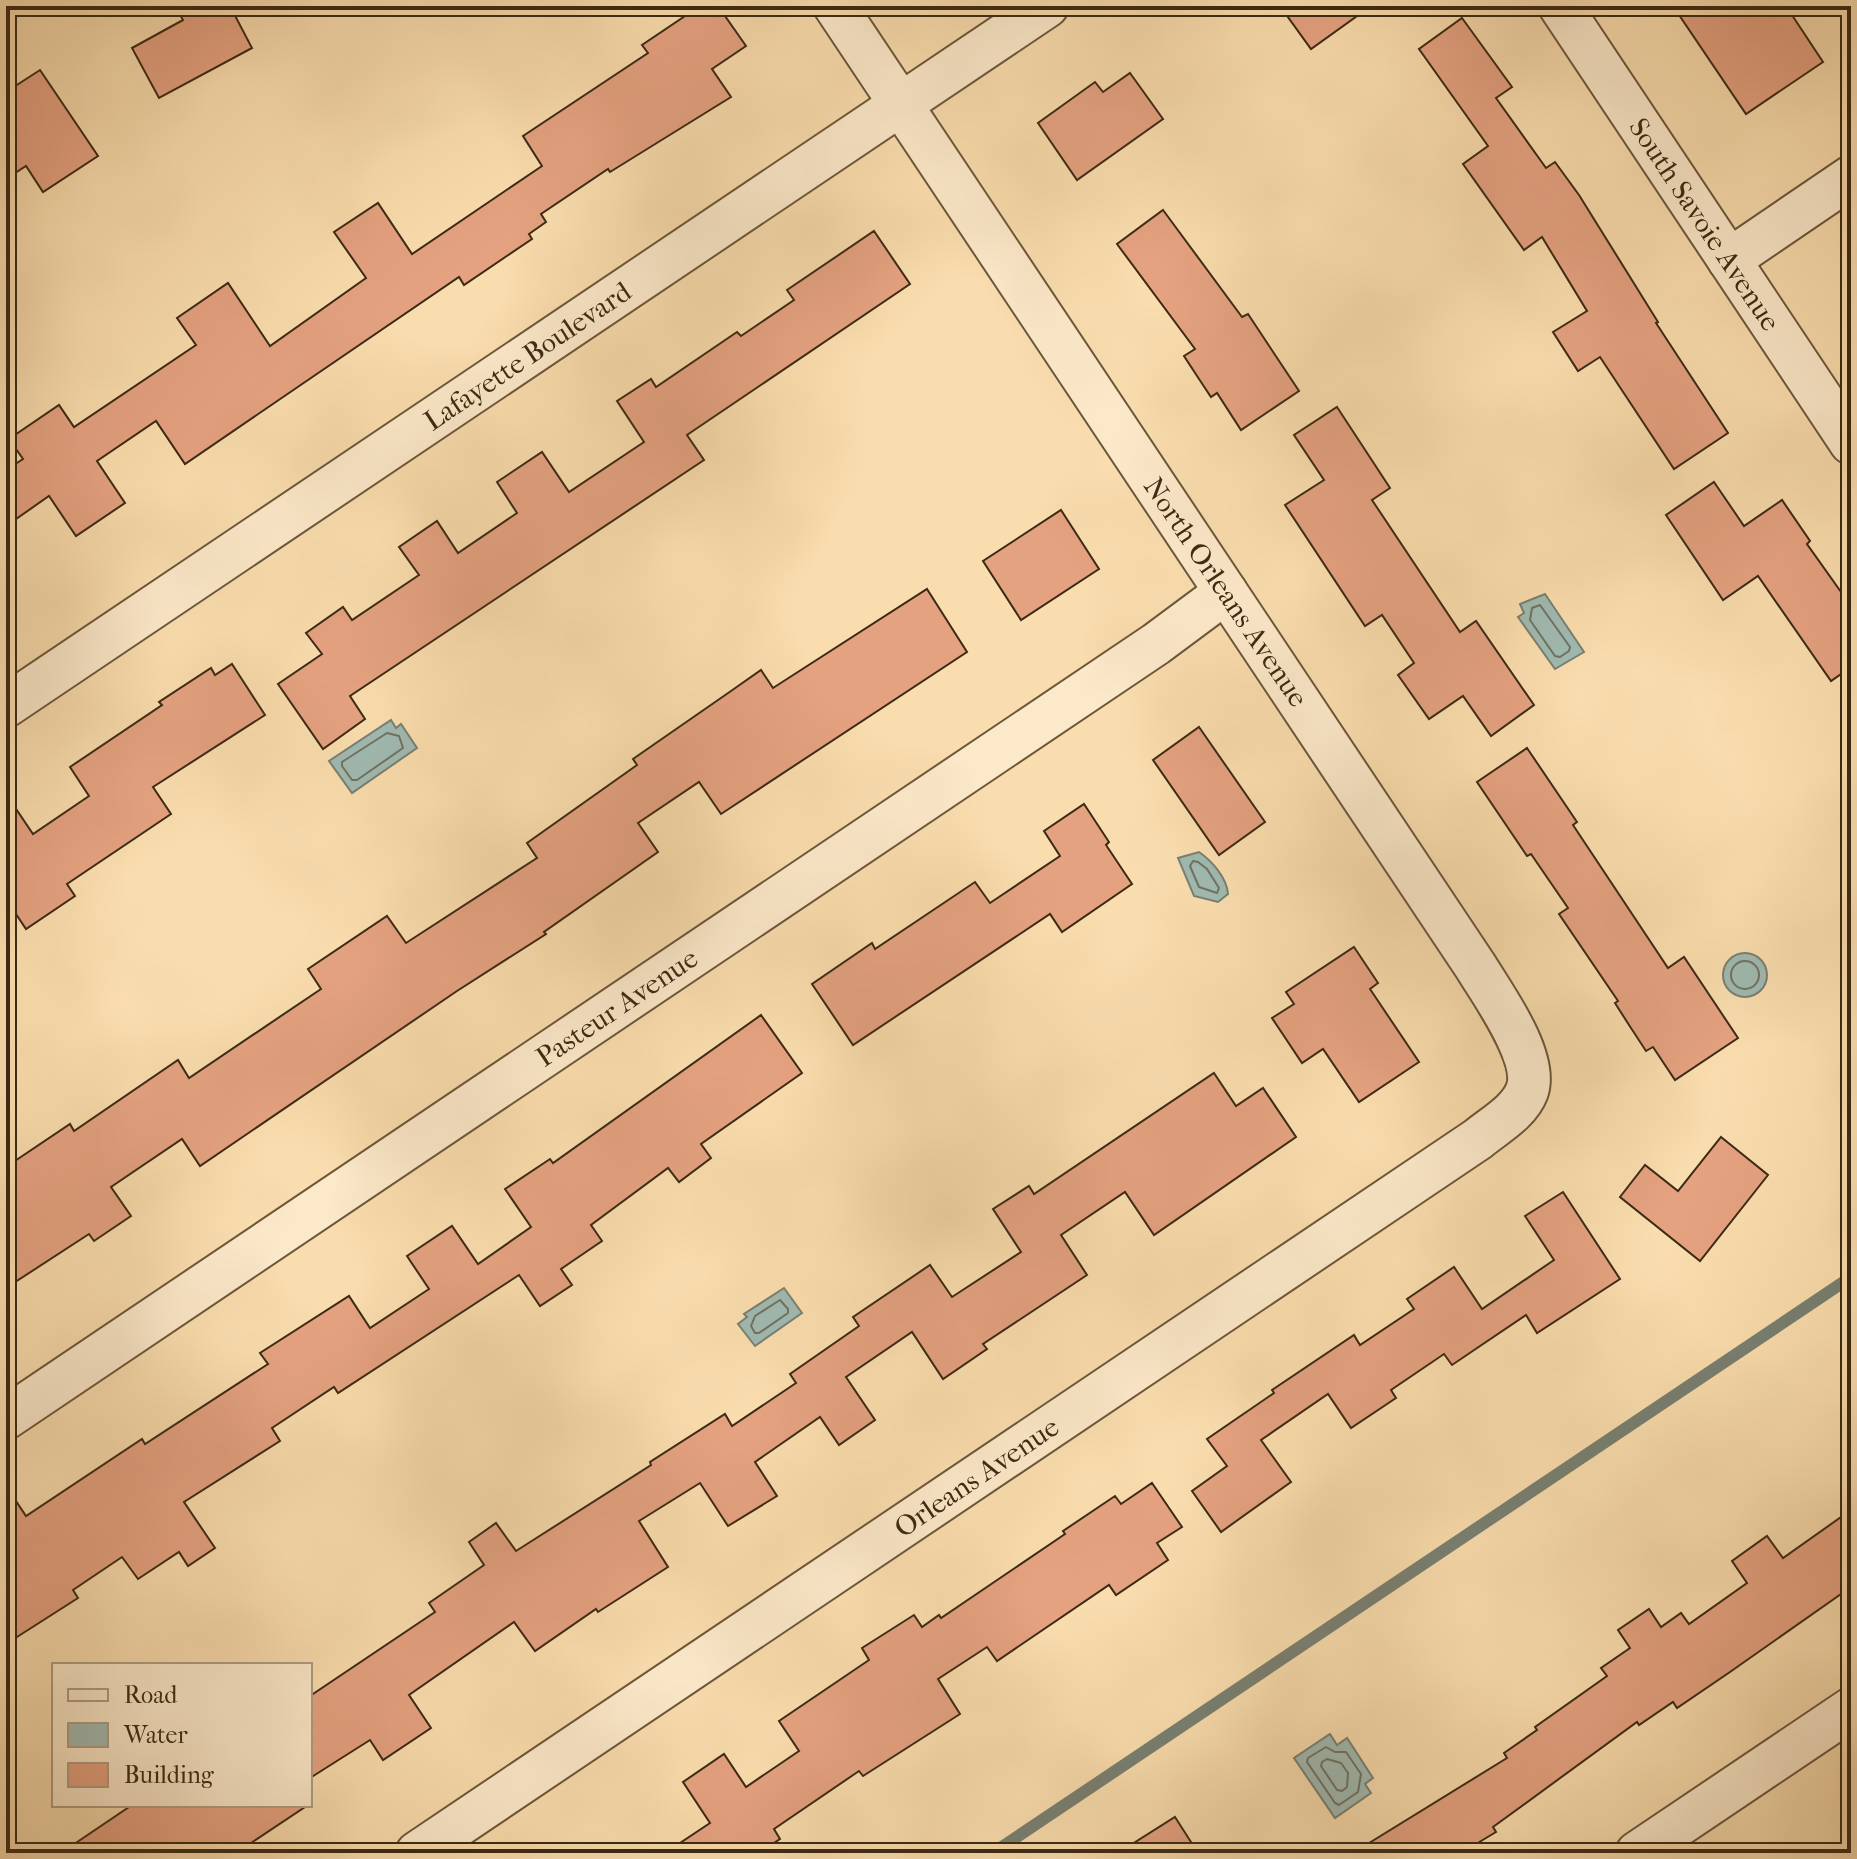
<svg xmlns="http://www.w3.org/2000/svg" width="1857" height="1859" font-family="'IM FELL French Canon',serif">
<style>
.water{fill:#a0bab2;stroke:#788072;stroke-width:2}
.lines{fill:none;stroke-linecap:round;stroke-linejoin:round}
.shore{stroke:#6e7262;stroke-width:2}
.stream{stroke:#788072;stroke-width:12}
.building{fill:#e5a281;stroke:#3b2a13;stroke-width:2}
.minor-casing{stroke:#6b573a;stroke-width:46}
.minor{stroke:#fce9ca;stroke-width:42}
.labels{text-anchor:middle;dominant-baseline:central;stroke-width:8;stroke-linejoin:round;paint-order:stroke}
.street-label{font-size:28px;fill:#3b2a13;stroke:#fce9ca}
</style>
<rect width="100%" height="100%" fill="#faddae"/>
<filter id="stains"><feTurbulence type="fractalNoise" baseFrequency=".0025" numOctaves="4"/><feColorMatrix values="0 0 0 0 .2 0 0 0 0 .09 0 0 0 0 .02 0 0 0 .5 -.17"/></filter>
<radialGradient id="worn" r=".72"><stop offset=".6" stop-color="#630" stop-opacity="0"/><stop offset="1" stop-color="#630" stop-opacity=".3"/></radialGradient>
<g class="water">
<polygon points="1545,594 1584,652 1555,669 1518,617 1524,613 1520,604"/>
<polygon points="391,720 396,728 401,724 417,748 352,793 329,761"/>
<path d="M1199,852c13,9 28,26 29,42l-10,8 -24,-6 -16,-38z"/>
<circle cx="1745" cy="975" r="22"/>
<polygon points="784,1288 802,1313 755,1346 738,1324 747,1317 744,1314"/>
<polygon points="1330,1734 1337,1745 1347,1738 1373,1778 1365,1784 1371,1793 1335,1818 1294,1758"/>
</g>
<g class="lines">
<g class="shore">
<polygon points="1540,605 1570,647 1569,651 1560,657 1555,656 1530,620 1532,608"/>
<polygon points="387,733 399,736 403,748 357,780 352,780 342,766 342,762"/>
<polygon points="1193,861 1198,862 1207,869 1219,888 1217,893 1199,887 1190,866"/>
<circle cx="1745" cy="975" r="14"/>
<polygon points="780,1300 788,1309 788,1313 759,1333 755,1333 751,1326 755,1316"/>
<polygon points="1326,1747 1335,1752 1346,1752 1361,1774 1358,1792 1339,1805 1335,1803 1307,1762 1308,1758"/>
<polygon points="1327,1759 1341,1763 1348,1773 1347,1787 1342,1791 1337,1790 1321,1766 1322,1762"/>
</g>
<polyline class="stream" points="993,1853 1851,1277"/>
</g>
<g class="building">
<polygon points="175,6 230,6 252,48 159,98 132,48 183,20"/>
<polygon points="700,6 718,6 746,46 712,69 731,97 610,172 608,169 541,214 546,222 529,234 532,239 464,285 459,277 185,464 156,421 97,461 125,503 76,536 49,496 6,526 6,470 23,459 9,439 59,405 74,427 196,345 177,318 228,283 270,346 366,278 334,232 378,203 412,254 542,166 523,136 648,53 642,45"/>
<polygon points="1280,6 1371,6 1311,49"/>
<polygon points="1673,6 1786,6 1823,62 1746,114"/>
<polygon points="1462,18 1512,87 1496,98 1546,168 1555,162 1579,195 1658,322 1656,323 1728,433 1674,469 1600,357 1578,371 1553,332 1587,311 1542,237 1524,250 1463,164 1488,146 1419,49"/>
<polygon points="40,70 98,156 43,192 26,166 6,179 6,92"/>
<polygon points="1130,73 1163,119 1077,180 1038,123 1095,82 1103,92"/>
<polygon points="1163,210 1242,317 1248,314 1299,391 1241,430 1217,393 1211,397 1201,382 1184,356 1195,349 1117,244"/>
<polygon points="874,231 910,284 687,435 704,460 350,696 365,719 323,749 278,684 322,654 306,633 343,607 352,620 419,575 399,547 437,521 458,553 517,513 497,482 542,452 569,492 644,442 617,401 651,379 656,387 737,332 741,336 794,300 787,290"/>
<polygon points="1337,407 1390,488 1372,500 1460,632 1476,621 1534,705 1491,736 1463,696 1429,719 1398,675 1414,663 1382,615 1365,626 1285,505 1324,480 1294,435"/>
<polygon points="1714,482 1744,526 1782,500 1810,541 1807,544 1851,606 1851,667 1831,681 1758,576 1723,600 1666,515"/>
<polygon points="1061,510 1099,569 1021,620 983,561"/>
<polygon points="927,589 967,652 721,814 699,782 638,823 658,852 544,932 546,934 457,991 200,1166 182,1139 111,1187 131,1216 94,1241 89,1234 6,1288 6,1167 70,1124 74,1131 178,1060 189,1078 321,989 308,969 387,916 406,943 537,858 527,843 637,765 633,759 731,691 761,670 773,688"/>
<polygon points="232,664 265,715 153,787 171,814 67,884 75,896 26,929 6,899 6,794 33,834 89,796 70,767 162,705 159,702 211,668 215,675"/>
<polygon points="1199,727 1265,822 1219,855 1153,760"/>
<polygon points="1527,748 1577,822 1573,825 1668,968 1684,957 1738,1038 1675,1080 1653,1047 1646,1051 1629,1025 1615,1003 1618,1001 1559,914 1568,908 1531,854 1527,856 1477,782"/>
<polygon points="1084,804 1109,842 1106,845 1132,884 1062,932 1050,914 853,1045 812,984 872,943 875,949 975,882 990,903 1060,856 1044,831"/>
<polygon points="1354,947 1378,983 1370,989 1419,1062 1359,1102 1323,1049 1302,1063 1272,1018 1294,1004 1286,992"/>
<polygon points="761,1015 802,1073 701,1144 711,1158 679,1182 668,1168 591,1225 602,1241 561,1269 572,1285 540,1306 519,1275 338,1393 334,1387 272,1428 280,1441 184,1502 215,1548 188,1566 179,1552 138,1579 122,1557 73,1590 78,1598 6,1644 6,1486 26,1516 142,1439 145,1444 268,1364 260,1353 349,1296 370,1328 429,1289 407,1256 452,1226 478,1264 531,1227 505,1189 550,1159 553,1163"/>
<polygon points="1214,1073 1236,1106 1263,1088 1296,1137 1154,1235 1125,1192 1061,1235 1087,1275 983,1344 987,1349 943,1379 912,1332 846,1377 875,1420 839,1445 820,1417 755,1462 777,1496 728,1526 700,1483 639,1521 668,1567 598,1612 596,1609 535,1651 514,1622 409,1695 431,1728 383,1760 370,1740 310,1778 310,1696 435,1612 429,1603 484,1565 469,1542 496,1523 516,1551 651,1465 650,1462 725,1414 732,1426 796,1383 790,1374 859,1326 853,1317 930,1265 952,1297 1021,1252 993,1209 1029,1186 1034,1194"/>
<polygon points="1721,1137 1768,1175 1700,1261 1620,1197 1645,1165 1678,1191"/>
<polygon points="1563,1192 1620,1279 1537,1333 1526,1315 1452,1365 1444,1354 1391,1390 1396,1398 1351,1428 1328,1394 1261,1440 1291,1482 1221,1532 1192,1491 1227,1466 1207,1439 1274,1393 1272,1390 1354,1335 1360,1345 1414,1309 1407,1299 1454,1267 1482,1309 1554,1260 1525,1216"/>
<polygon points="1152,1483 1182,1527 1157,1543 1168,1560 1116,1595 1109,1585 997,1661 987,1647 938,1679 960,1714 863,1776 859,1771 774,1829 780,1839 759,1853 665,1853 710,1823 683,1782 724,1754 746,1787 799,1751 779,1721 869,1660 862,1648 914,1615 922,1627 939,1615 941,1618 1065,1534 1063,1531 1115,1496 1121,1504"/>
<polygon points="1851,1510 1851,1587 1730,1672 1677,1708 1673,1702 1639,1725 1637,1722 1493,1827 1496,1832 1461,1853 1353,1853 1507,1758 1504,1753 1537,1730 1535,1727 1607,1676 1601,1668 1630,1648 1618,1630 1649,1609 1661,1627 1681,1613 1689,1624 1747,1583 1732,1561 1767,1536 1783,1558"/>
<polygon points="132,1805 308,1805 236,1853 61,1853"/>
<polygon points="1175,1817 1198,1853 1118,1853"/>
</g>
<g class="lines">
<g class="minor-casing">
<g id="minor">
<path id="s1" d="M1560,6l291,437"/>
<polyline points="1729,260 1851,177"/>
<path id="s2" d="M6,706l1041,-700"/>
<path id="s3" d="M6,1418l1150,-774 70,-52"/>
<path id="s4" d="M417,1853l1061,-714c17,-14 41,-27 49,-48 12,-33 -34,-96 -51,-124l-641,-961"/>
<polyline points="1637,1853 1851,1709"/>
</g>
</g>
<use href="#minor" class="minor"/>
</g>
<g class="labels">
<g class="street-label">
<text stroke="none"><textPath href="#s1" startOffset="262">South Savoie Avenue</textPath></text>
<text stroke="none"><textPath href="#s2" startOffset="628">Lafayette Boulevard</textPath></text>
<text transform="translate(1226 592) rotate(56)">North Orleans Avenue</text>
<text stroke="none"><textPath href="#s3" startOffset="736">Pasteur Avenue</textPath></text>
<text stroke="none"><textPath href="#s4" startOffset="674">Orleans Avenue</textPath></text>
</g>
</g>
<rect width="1857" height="1859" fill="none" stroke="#faddae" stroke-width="32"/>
<rect x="8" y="8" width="1841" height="1843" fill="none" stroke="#3b2a13" stroke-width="4"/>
<rect x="16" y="16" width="1825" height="1827" fill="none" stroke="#3b2a13" stroke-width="2"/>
<rect x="52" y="1663" width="260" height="144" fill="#fce9ca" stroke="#af9d81" stroke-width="2"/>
<rect x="68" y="1689" width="40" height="12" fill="#fce9ca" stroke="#af9d81" stroke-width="2"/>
<text x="124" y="1703" font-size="24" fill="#3b2a13">Road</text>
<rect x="68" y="1723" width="40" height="24" fill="#a0bab2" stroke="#af9d81" stroke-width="2"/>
<text x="124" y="1743" font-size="24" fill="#3b2a13">Water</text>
<rect x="68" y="1763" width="40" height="24" fill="#e5a281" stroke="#af9d81" stroke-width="2"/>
<text x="124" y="1783" font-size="24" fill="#3b2a13">Building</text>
<rect width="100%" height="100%" filter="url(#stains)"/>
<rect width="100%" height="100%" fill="url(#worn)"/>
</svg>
